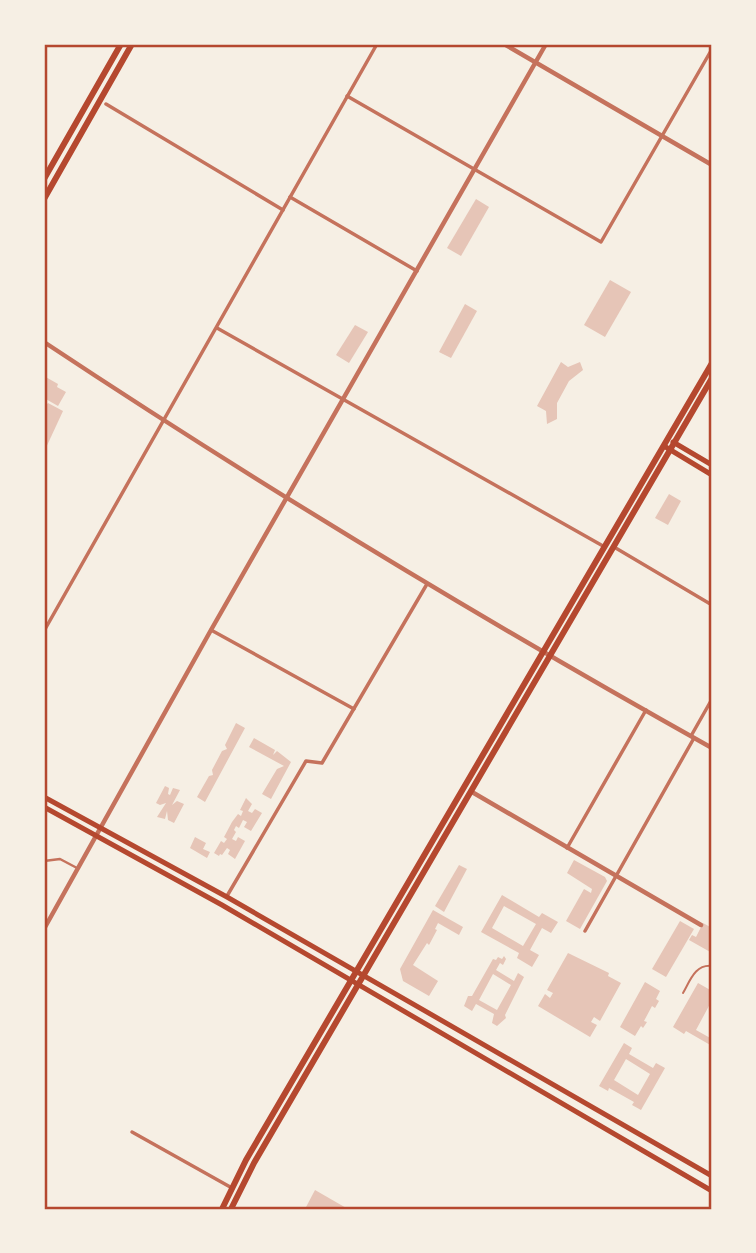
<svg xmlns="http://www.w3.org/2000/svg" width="756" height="1253" font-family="'PT Sans Narrow',sans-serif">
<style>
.building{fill:#e6c5b7;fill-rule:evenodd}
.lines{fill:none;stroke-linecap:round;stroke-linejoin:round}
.service{stroke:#c5725c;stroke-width:2}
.pedestrian{stroke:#c5725c;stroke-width:2.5}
.minor{stroke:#c5725c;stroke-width:3.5}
.tertiary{stroke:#c5725c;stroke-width:4.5}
.secondary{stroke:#b5482f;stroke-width:5}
.primary{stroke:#b5482f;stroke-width:6}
.neatline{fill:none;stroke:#b5482f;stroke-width:2.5}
</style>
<rect width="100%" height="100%" fill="#f6efe4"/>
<g class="building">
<polygon points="476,199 489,207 461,256 447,248"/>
<polygon points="610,280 631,292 605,337 584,325"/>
<polygon points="465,304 477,311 451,358 439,352"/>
<polygon points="355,325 368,332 349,363 336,355"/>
<polygon points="561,362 568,367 580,362 583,370 569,381 557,403 557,419 547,424 546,411 537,406"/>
<polygon points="44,376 58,384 57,387 66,392 58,406 44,398"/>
<polygon points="48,403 63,411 44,452 44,408"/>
<polygon points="669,494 681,501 668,525 655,518"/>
<polygon points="236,723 245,728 205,802 197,797 209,776 213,775 212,770 222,751 227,749 225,745"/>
<polygon points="254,738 275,750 273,755 277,751 291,762 271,799 262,794 277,769 284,766 249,747"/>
<polygon points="165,786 169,788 168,794 170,795 173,788 180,790 172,805 177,801 184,804 174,823 168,820 167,811 165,819 157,817 166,803 160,805 156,803"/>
<polygon points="246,798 252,804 248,811 252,813 255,809 262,813 251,831 244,827 247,822 243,820 239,828 236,826 234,830 236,832 232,839 236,841 238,837 245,841 235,859 228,854 230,850 227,848 222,855 220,854 219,856 214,853 221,841 224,843 227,839 224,837 232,822 238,814 241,816 243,811 240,810"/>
<polygon points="195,837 206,843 203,849 210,852 207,858 190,848"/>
<polygon points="574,860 605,877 607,881 580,929 566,921 584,889 591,893 592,889 567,873"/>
<polygon points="459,865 467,869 444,912 435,906"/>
<path d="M502,895l37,22 3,-4 16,9 -7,11 -9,-5 -12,22 9,5 -7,12 -15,-9 2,-5 -38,-21zM504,906l32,18 -13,22 -31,-18z"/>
<polygon points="433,910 463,927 459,935 438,923 435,929 437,930 429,945 427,943 413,965 438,981 429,996 403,981 400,969"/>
<polygon points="680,921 694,929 666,977 652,969"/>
<polygon points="703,923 712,928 712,953 689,940 692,935 696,937"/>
<polygon points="568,953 609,973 608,976 621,983 600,1021 594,1017 591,1022 597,1025 590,1037 538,1006 545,994 550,998 553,993 547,990"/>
<path d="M504,956l2,3 -3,6 -3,-2 -4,7 18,11 4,-8 6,4 -19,38 1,3 -9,8 -5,-3 2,-9 -18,-10 -4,7 -8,-5 4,-10h4l21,-37 3,1 2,-3 4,2zM493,974l18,11 -14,25 -18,-10z"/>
<polygon points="645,982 660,991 656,999 659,1001 655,1008 652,1006 644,1021 647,1022 643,1028 641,1026 635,1036 620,1027"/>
<polygon points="698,983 712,991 712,1006 710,1004 696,1030 712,1039 712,1046 686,1031 684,1034 673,1027"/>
<path d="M624,1043l8,5 -3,6 24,14 3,-5 9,5 -24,42 -9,-5 2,-3 -25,-14 -1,3 -9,-5zM626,1059l24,15 -12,21 -24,-15z"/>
<polygon points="315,1190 348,1209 305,1209"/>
</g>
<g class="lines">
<path class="service" d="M683,993c7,-12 12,-29 29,-27"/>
<polyline class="pedestrian" points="44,861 60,859 77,868"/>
<g class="minor">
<polyline points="347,96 601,242 712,49"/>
<polyline points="106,104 283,210"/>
<polyline points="290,197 417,271"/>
<polyline points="217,328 603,546"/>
<polyline points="614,547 712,605"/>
<polyline points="211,630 354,709"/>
<polyline points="44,631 377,44"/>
<polyline points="691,736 712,699"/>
<polyline points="567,848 646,710"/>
<polyline points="227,896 306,761 322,763 427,584"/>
<polyline points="585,931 694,738"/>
<polyline points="132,1132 232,1188"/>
</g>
<g class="tertiary">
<polyline points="504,44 712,165"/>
<path d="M44,342c217,144 441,279 668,406"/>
<polyline points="472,792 701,925"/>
<polyline points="44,929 211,630 546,44"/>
</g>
<g class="secondary">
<polyline points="673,442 712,465"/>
<polyline points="664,446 712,475"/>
<polyline points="44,797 227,897 712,1176"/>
<polyline points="44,807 222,905 712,1191"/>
</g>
<g class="primary">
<polyline points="44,179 121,44"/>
<polyline points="44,199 132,44"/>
<polyline points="222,1209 246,1160 712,363"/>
<polyline points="231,1209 254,1163 712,378"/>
</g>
</g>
<rect width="756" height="1253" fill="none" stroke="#f6efe4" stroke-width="91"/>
<rect x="46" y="46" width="664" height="1162" class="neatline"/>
</svg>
